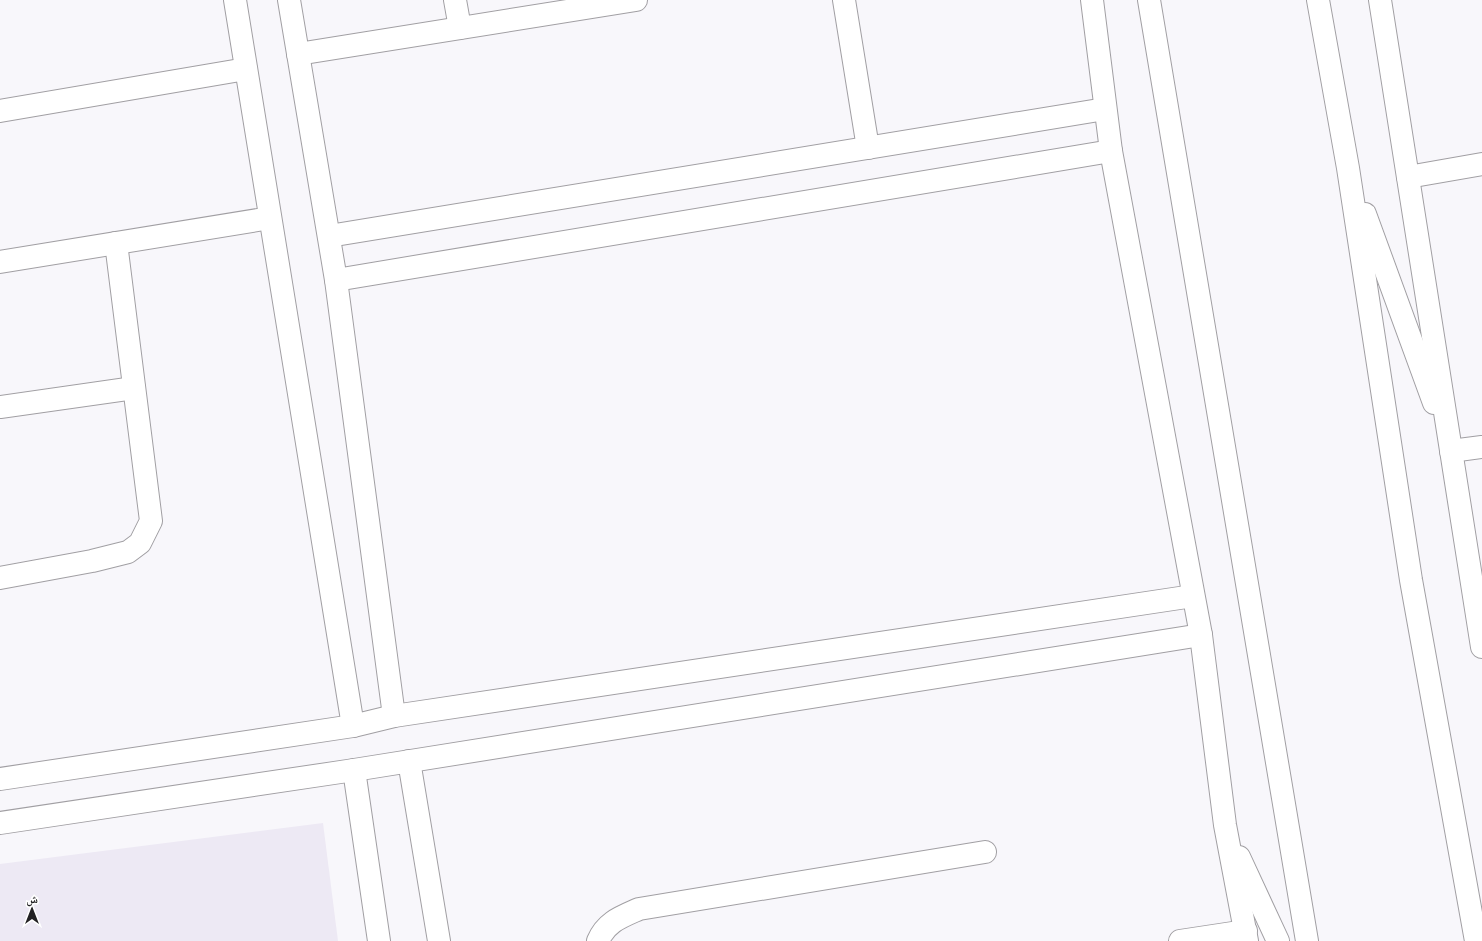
<svg xmlns="http://www.w3.org/2000/svg" width="1482" height="941" font-family="'Asap Condensed','Noto Naskh Arabic',sans-serif">
<style>
.built{fill:#ede9f4}
.lines{fill:none;stroke-linecap:round;stroke-linejoin:round}
.street-casing{stroke:#a19fa3;stroke-width:24}
.secondary-casing{stroke:#a19fa3;stroke-width:24}
.street{stroke:#fff;stroke-width:22}
.secondary{stroke:#fff;stroke-width:22}
</style>
<rect width="100%" height="100%" fill="#f8f7fb"/>
<polygon class="built" points="323,823 338,941 0,941 0,864"/>
<g class="lines">
<g class="street-casing">
<g id="street">
<polyline points="455,0 460,28"/>
<polyline points="844,0 868,148"/>
<polyline points="298,54 636,0"/>
<polyline points="0,111 246,69"/>
<polyline points="1408,177 1482,164"/>
<polyline points="329,236 1105,109"/>
<polyline points="0,262 270,218"/>
<polyline points="336,280 1111,151"/>
<polyline points="0,407 134,388"/>
<polyline points="1451,451 1482,447"/>
<polyline points="0,578 92,561 128,552 140,543 151,521 116,243"/>
<path d="M598,941c8,-19 23,-24 41,-32l346,-57"/>
<polyline points="1180,941 1246,931"/>
</g>
</g>
<g class="secondary-casing">
<g id="secondary">
<polyline points="235,0 353,726"/>
<polyline points="289,0 336,280 394,716"/>
<polyline points="1092,0 1111,151 1201,635 1225,825 1247,941"/>
<polyline points="1149,0 1307,941"/>
<polyline points="1318,0 1348,168 1411,580 1476,941"/>
<polyline points="1380,0 1482,647"/>
<polyline points="1365,214 1434,403"/>
<polyline points="409,761 439,941"/>
<polyline points="354,770 379,941"/>
<polyline points="0,779 353,726 394,716 1193,596"/>
<polyline points="0,823 354,770 1201,635"/>
<polyline points="1239,857 1278,941"/>
</g>
</g>
<use href="#street" class="street"/>
<use href="#secondary" class="secondary"/>
</g>
<g transform="translate(32 909)" stroke="#ffffff" stroke-width="3" paint-order="stroke">
<path d="M0-3L7 15L0 10L-7 15Z" fill="#222123"/>
<text y="-6" font-size="11" font-weight="bold" text-anchor="middle" fill="#222123">ش</text>
</g>
</svg>
